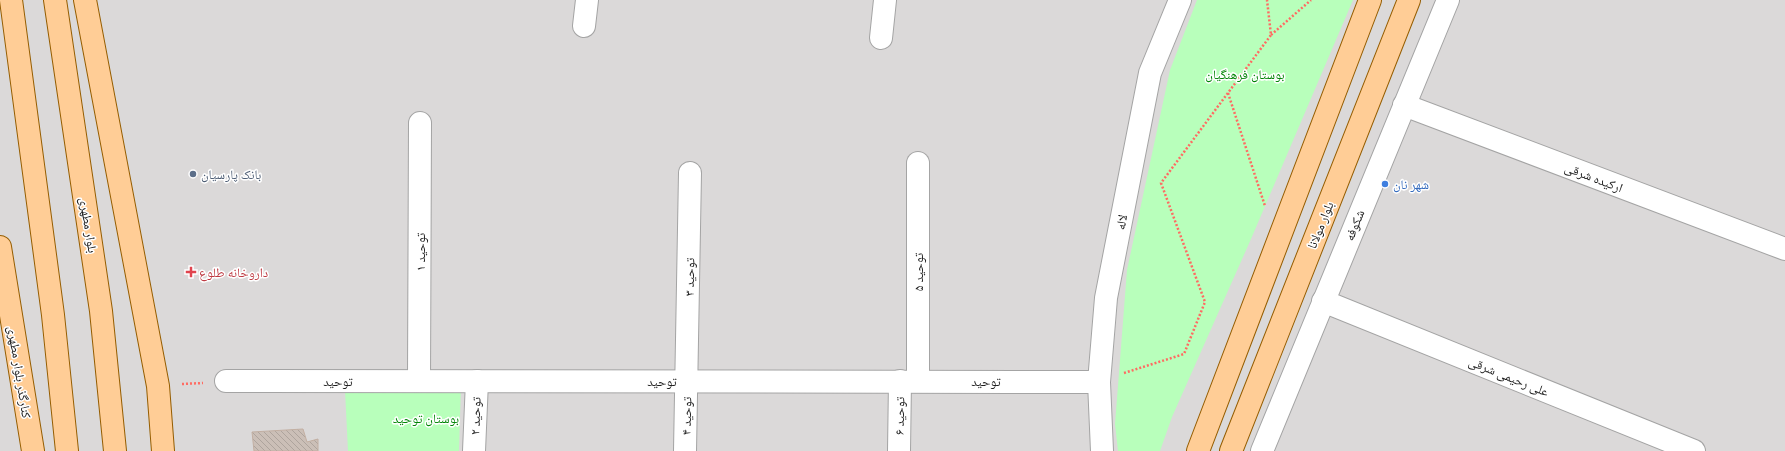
<svg xmlns="http://www.w3.org/2000/svg" width="1785" height="451" font-family="Cabin,'Noto Naskh Arabic',sans-serif">
<style>
.residential{fill:#dbd9d9}
.park{fill:#b8ffbb}
.building{fill:url(#building-back-hatch);stroke:#c2afa2}
.lines{fill:none;stroke-linecap:round;stroke-linejoin:round}
.minor-casing{stroke:#a4a4a4;stroke-width:24}
.major-casing{stroke:#955d00;stroke-width:24}
.path{stroke:#ff6b62;stroke-width:2.5;stroke-dasharray:2 2;stroke-linecap:butt}
.minor{stroke:#fff;stroke-width:22}
.major{stroke:#ffcd96;stroke-width:22}
.service-dot{fill:#5c6f8a;stroke:#fff;stroke-width:1.5}
.shop-dot{fill:#3f7fe0;stroke:#fff;stroke-width:1.5}
.health-dot{fill:#e0444e;stroke:#fff;stroke-width:1.5}
.labels{text-anchor:middle;dominant-baseline:central;stroke-width:3;stroke-linejoin:round;paint-order:stroke}
.park-label{font-size:13px;fill:#008505;stroke:#fff}
.service-label{font-size:13px;fill:#4e5e75;stroke:#fff;text-anchor:start}
.street-label{font-size:13px;fill:#1d1d1d;stroke:#fff}
.shop-label{font-size:13px;fill:#366cbe;stroke:#fff;text-anchor:start}
.health-label{font-size:13px;fill:#be3a42;stroke:#fff;text-anchor:start}
</style>
<defs>
<pattern id="building-back-hatch" width="6" height="6" patternUnits="userSpaceOnUse"><rect width="6" height="6" fill="#cbbfb7"/><path d="M-1 5l2 2M0 0l6 6M5-1l2 2" fill="none" stroke="#aea49d"/></pattern>
</defs>
<rect width="100%" height="100%" fill="#efeae1"/>
<rect class="residential" x="0" y="0" width="1785" height="451"/>
<g class="park">
<polygon points="1197,0 1353,0 1251,239 1172,417 1160,451 1118,451 1115,424 1127,270 1170,70"/>
<polygon points="461,383 459,451 348,451 345,390"/>
</g>
<polygon class="building" points="303,429 307,442 318,439 318,451 254,451 252,432"/>
<g class="lines">
<g class="minor-casing">
<g id="minor">
<polyline points="584,26 587,0"/>
<polyline points="881,38 885,0"/>
<polyline points="1404,105 1785,249"/>
<polyline points="918,163 918,381"/>
<polyline points="1323,301 1694,451"/>
<polyline points="226,381 1099,382"/>
<polyline points="419,381 420,123"/>
<polyline points="474,451 477,381"/>
<polyline points="685,451 690,173"/>
<polyline points="899,451 900,381"/>
<polyline points="1102,451 1099,382 1106,298 1150,73 1180,0"/>
<polyline points="1262,451 1448,0"/>
</g>
</g>
<g class="major-casing">
<g id="major">
<polyline points="11,0 53,315 67,451"/>
<polyline points="55,0 101,311 115,451"/>
<polyline points="85,0 158,386 163,451"/>
<polyline points="0,247 33,451"/>
<polyline points="1198,451 1370,0"/>
<polyline points="1231,451 1409,0"/>
</g>
</g>
<g class="path">
<polyline points="1271,35 1311,0"/>
<polyline points="1228,93 1265,206"/>
<polyline points="1124,373 1184,354 1205,302 1161,183 1271,35 1267,0"/>
<polyline points="182,384 203,383"/>
</g>
<use href="#minor" class="minor"/>
<use href="#major" class="major"/>
</g>
<circle class="service-dot" cx="193" cy="174" r="4"/>
<circle class="shop-dot" cx="1385" cy="184" r="4"/>
<path class="health-dot" d="M189 266h4v4h4v4h-4v4h-4v-4h-4v-4h4z"/>
<g class="labels">
<g class="park-label">
<text x="1245" y="74">بوستان فرهنگیان</text>
<text x="426" y="418">بوستان توحید</text>
</g>
<g class="service-label">
<text x="201" y="174">بانک پارسیان</text>
</g>
<g class="street-label">
<text transform="translate(1594 177) rotate(21)">ارکیده شرقی</text>
<text transform="translate(1121 222) rotate(-79)">لاله</text>
<text transform="translate(89 225) rotate(81)">بلوار مطهری</text>
<text transform="translate(1320 225) rotate(-68)">بلوار مولانا</text>
<text transform="translate(1354 225) rotate(-68)">شکوفه</text>
<text transform="translate(420 252) rotate(-90)">توحید ۱</text>
<text transform="translate(918 272) rotate(-90)">توحید ۵</text>
<text transform="translate(689 277) rotate(-89)">توحید ۳</text>
<text transform="translate(20 372) rotate(81)">کنارگذر بلوار مطهری</text>
<text transform="translate(1509 376) rotate(22)">علی رحیمی شرقی</text>
<text x="338" y="381">توحید</text>
<text x="662" y="381">توحید</text>
<text x="986" y="381">توحید</text>
<text transform="translate(475 416) rotate(-88)">توحید ۲</text>
<text transform="translate(686 416) rotate(-89)">توحید ۴</text>
<text transform="translate(899 416) rotate(-89)">توحید ۶</text>
</g>
<g class="shop-label">
<text x="1393" y="184">شهر نان</text>
</g>
<g class="health-label">
<text x="199" y="272">داروخانه طلوع</text>
</g>
</g>
</svg>
